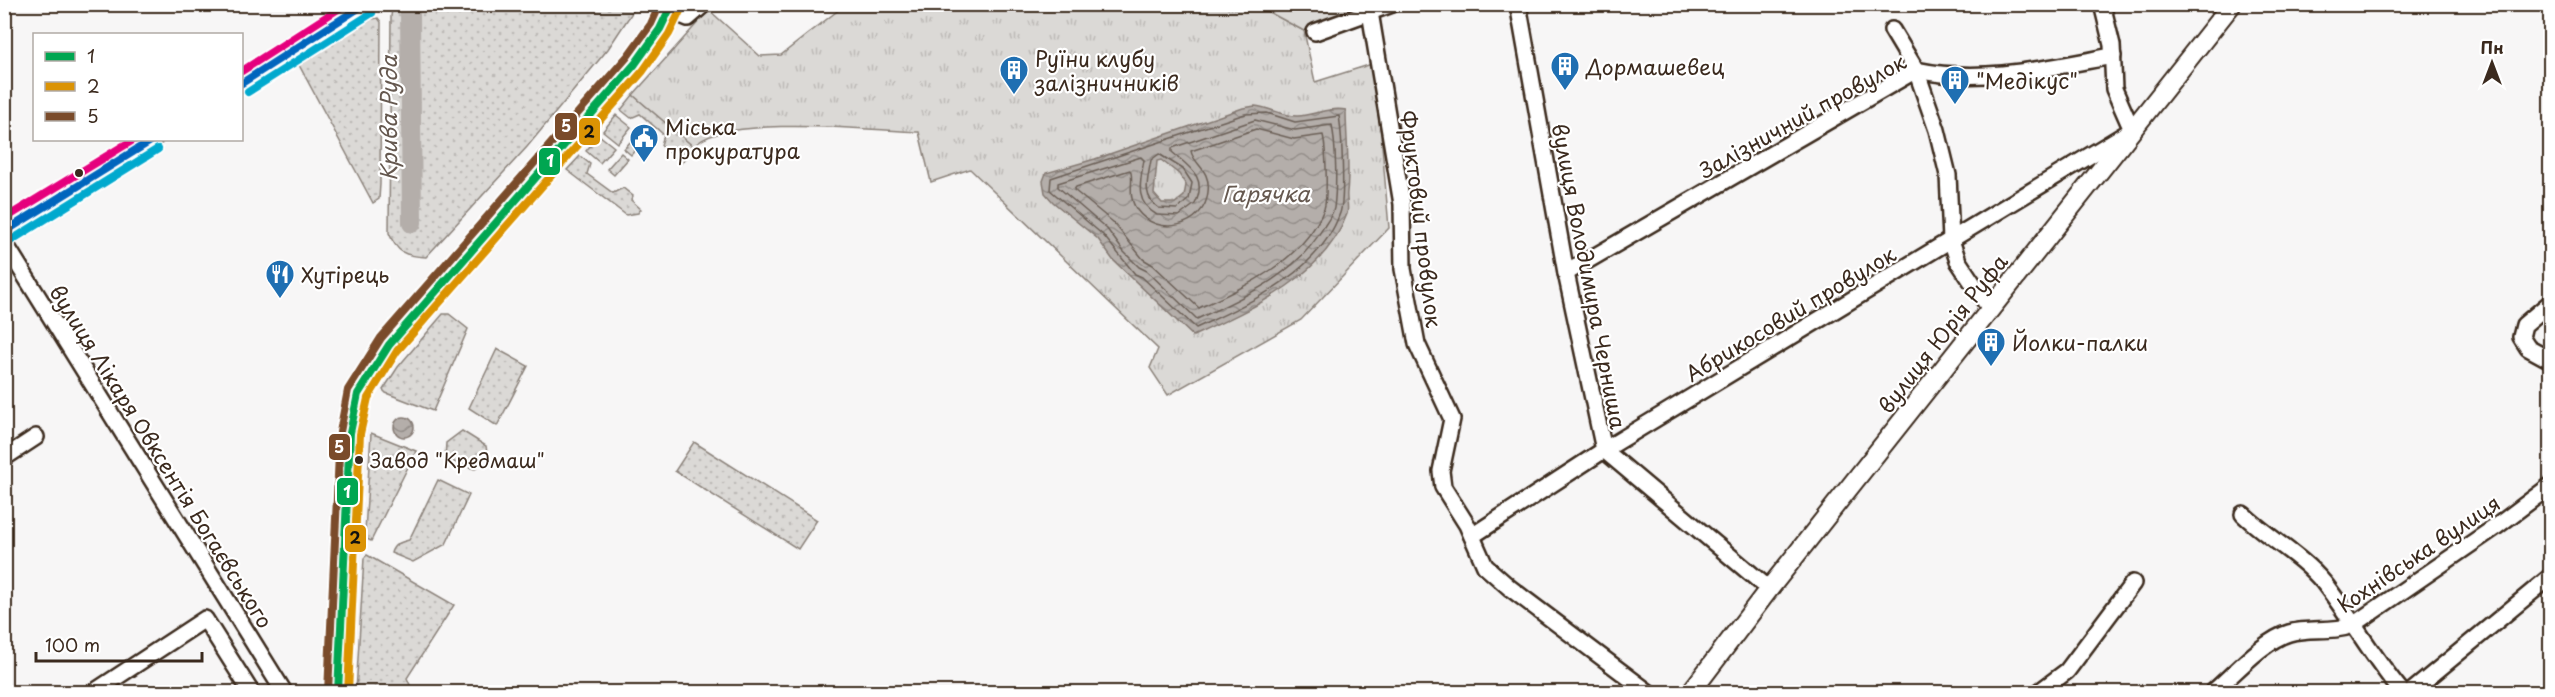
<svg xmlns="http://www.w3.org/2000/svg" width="2555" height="697" font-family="'Playpen Sans',sans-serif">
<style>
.grass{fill:url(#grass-dots);stroke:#8b827a;stroke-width:1.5}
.park{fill:url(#park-tufts);stroke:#8b827a;stroke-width:1.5}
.garden{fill:#dbd9d6;stroke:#8b827a;stroke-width:1.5}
.water{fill:url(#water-waves);stroke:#847972;stroke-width:1.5;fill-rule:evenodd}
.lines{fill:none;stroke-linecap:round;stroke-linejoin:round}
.shore{stroke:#6b5f56;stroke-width:1.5}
.river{stroke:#b4aeaa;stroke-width:20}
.minor-casing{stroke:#3b2a1e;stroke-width:20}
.major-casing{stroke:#3b2a1e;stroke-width:22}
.highway-casing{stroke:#3b2a1e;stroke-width:26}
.minor{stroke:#fff;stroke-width:15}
.major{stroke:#fff;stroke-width:18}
.highway{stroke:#fff;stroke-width:21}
.bus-1-casing{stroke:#fff;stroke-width:12}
.bus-2-casing{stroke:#fff;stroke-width:12}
.bus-3-casing{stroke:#fff;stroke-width:12}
.bus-4-casing{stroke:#fff;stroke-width:12}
.bus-5-casing{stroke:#fff;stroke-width:12}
.bus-6-casing{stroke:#fff;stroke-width:12}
.bus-1{stroke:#00a651;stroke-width:8}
.bus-2{stroke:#db9304;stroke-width:8}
.bus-3{stroke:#7a4b2a;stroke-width:8}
.bus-4{stroke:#0065bd;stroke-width:8}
.bus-5{stroke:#00a9ce;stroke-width:8}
.bus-6{stroke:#e5007d;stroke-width:8}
.bus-dot{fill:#3b2a1e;stroke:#fff;stroke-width:2}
.labels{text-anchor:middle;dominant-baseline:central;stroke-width:4.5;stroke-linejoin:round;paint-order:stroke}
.bus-label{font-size:20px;fill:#3b2a1e;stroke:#fff;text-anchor:start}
.poi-label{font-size:21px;fill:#3b2a1e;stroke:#fff;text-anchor:start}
.street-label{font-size:21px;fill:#3b2a1e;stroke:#fff}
.water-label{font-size:22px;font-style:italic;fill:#65584f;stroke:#fff}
.line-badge{stroke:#fff;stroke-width:2}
.badge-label{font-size:16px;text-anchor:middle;font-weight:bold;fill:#fff}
.pale-badge-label{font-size:16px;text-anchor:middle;font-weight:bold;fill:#111}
</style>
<defs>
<pattern id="grass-dots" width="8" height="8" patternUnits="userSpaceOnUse" patternTransform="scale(1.5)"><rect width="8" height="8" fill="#dbd9d6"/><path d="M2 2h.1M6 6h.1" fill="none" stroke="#bdbab7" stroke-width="1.8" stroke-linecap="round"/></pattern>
<pattern id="park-tufts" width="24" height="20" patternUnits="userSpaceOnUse" patternTransform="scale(1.5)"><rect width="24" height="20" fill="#dbd9d6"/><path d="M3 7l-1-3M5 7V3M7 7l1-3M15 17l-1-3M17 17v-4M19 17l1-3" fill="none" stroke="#bdbab7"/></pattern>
<pattern id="water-waves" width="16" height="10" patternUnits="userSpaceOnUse" patternTransform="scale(1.5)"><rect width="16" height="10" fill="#b4aeaa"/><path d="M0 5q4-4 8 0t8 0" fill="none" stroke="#948e8a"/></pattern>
</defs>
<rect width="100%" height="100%" fill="#f7f6f6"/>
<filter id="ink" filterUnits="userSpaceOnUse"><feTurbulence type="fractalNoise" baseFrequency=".0167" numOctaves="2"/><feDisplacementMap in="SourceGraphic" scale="12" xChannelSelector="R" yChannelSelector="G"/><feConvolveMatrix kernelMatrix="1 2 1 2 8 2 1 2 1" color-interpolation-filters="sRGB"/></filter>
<g filter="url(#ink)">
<g class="grass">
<path d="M396,4l241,1 -29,44 -81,98 -101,110c-21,-1 -29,-4 -37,-24l2,-216 1,-9z"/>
<polygon points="378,18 381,22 380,184 379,199 373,203 299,65 368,20"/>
<polygon points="633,95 694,147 681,163 661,145 664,135 640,114 631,118 621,110"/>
<polygon points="616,115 631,127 618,143 603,131"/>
<polygon points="638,133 645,139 631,155 624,149"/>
<polygon points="599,135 614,147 600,163 586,151"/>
<polygon points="621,153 628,159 614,175 607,169"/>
<polygon points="580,156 590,164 587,174 613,193 623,188 633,196 631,200 641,209 638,213 626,215 567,170"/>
<polygon points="443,314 449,314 468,329 433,411 386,393 383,390 398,367"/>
<polygon points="497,349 528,366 497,426 469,408"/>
<polygon points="462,431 486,446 487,453 475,469 445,459 446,443"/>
<polygon points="371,433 416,451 371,541 365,538 365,532"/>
<polygon points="694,442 817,520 798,549 675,471"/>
<path d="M438,480l31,15 -23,49 -33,18 -22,-9c2,-9 10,-11 18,-13z"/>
<polygon points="367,555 454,605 407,678 413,692 356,692 364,558"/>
</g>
<path class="park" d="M845,5h411l48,26 11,51 60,-19 14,165 -88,92 -133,75 -18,-27 8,-19 -188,-180 -39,13 -12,-50c-41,-2 -203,-18 -225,15l-61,-52 76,-85 51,46 21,-1z"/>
<polygon class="garden" points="1256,5 1370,5 1304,31"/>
<g class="water">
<path d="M1255,106c14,1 29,11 43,10 16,-1 31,-9 48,-6 0,27 4,56 1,82 -1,7 2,15 0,22 -23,64 -98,96 -154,122l-80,-76 -15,-21 -45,-37 -8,-9 -2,-12 3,-8 49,-14 148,-51zM1161,160l18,14 7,11 -2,11 -9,7h-13l-8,-9 3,-33z"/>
<circle cx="404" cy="427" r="10"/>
</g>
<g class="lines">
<g class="shore">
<path d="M1267,113l28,9 44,-6c3,17 6,84 1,97 -21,60 -91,90 -144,115l-54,-51 -7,-3 -32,-39 -53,-45 1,-12 194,-64z"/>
<path d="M1255,120l40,10 37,-5c4,22 5,60 2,83 -1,6 -7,14 -11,20 -27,47 -79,69 -126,91l-50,-48 -8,-4 -15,-15 -17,-23 -49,-42v-4l83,-26 3,3c-4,23 -10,42 13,55l22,1 16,-12c13,-27 -6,-37 -23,-52v-4z"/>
<path d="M1256,129l38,10 29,-4c3,13 5,62 1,74 -20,51 -79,78 -125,99l-46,-43 -10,-6 -30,-37 -39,-32 2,-3 54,-17c5,9 -4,24 7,40 20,28 68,17 71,-18 3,-23 -15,-28 -17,-41z"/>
<path d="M1159,154l24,15 9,14 -3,16 -12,10 -18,-1c-18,-12 -11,-29 -8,-48z"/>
</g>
<polyline class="river" points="410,12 412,223"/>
<g class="minor-casing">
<g id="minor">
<polyline points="1518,4 1566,273 1604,450 1769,589"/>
<polyline points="669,10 688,18 704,4"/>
<polyline points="1370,12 1402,204 1403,269 1417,344 1452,419 1441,471 1443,487 1467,525 1485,566 1510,588 1648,692"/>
<polyline points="1892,30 1916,70 1937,130 1948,175 1951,240 1958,261 1990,309"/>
<polyline points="1315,32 1392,4"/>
<polyline points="4,242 284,692"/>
<path d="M1566,273l350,-203c66,14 131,-2 197,-14"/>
<polyline points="2550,303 2524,325 2521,337 2528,348 2550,360"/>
<polyline points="4,458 36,437"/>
<path d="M2243,514c26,25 58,41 81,69 28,36 49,75 78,109"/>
<polyline points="1472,536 1604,450 2132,130 2114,89 2112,45 2102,4"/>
<polyline points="94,692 205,619 251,692"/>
<polyline points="2039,692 2067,671 2133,583"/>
<path d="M2213,692c20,-17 51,-52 76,-59 21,-6 43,0 64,-8l144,-99 53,-40"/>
<polyline points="2411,692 2550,577"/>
</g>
</g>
<g class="major-casing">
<g id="major">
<polyline points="242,83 366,4"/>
<polyline points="4,232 152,140"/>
<polyline points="1691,692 1769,589 2232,4"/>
</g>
</g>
<g class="highway-casing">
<polyline id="highway" points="338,692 350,433 358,394 389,345 635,64 660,29 672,4"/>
</g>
<use href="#minor" class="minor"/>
<use href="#major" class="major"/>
<use href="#highway" class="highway"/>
<g class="bus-1-casing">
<polyline id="bus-1" points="338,692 350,433 358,394 389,345 635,64 660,29 672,4"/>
</g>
<g class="bus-2-casing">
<polyline id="bus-2" points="348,692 360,434 368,398 397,351 643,71 669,34 681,9"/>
</g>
<g class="bus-3-casing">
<polyline id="bus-3" points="328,692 340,432 348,390 381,338 627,57 651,24 660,4"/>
</g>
<g class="bus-4-casing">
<g id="bus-4">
<polyline points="242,83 365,4"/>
<polyline points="4,232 152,140"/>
</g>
</g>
<g class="bus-5-casing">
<g id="bus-5">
<polyline points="248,92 372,13"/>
<polyline points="10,241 158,149"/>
</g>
</g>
<g class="bus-6-casing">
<g id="bus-6">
<polyline points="242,71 346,4"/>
<polyline points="4,219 133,140"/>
</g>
</g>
<use href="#bus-1" class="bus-1"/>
<use href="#bus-2" class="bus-2"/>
<use href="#bus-3" class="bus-3"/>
<use href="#bus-4" class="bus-4"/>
<use href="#bus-5" class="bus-5"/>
<use href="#bus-6" class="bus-6"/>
</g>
</g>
<defs>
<g id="building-pin" transform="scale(1.5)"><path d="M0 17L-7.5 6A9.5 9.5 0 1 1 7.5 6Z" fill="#1f6fb2" stroke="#fff"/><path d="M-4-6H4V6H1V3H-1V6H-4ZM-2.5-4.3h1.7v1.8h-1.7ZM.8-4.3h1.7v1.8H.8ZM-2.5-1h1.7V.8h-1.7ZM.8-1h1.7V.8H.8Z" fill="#fff"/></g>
<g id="civic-pin" transform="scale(1.5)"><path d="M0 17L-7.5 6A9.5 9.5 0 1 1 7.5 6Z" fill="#1f6fb2" stroke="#fff"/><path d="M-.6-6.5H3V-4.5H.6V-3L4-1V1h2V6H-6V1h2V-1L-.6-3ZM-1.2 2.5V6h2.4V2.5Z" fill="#fff"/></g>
<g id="restaurant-pin" transform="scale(1.5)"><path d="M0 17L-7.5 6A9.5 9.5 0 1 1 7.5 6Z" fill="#1f6fb2" stroke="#fff"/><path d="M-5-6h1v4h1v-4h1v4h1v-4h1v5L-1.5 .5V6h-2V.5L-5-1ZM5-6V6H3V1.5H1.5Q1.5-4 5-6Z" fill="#fff"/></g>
</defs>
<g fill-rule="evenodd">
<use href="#building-pin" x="1565" y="66"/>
<use href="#building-pin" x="1014" y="70"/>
<use href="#building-pin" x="1955" y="80"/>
<use href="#civic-pin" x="644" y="138"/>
<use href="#restaurant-pin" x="280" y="274"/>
<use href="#building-pin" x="1991" y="342"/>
</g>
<g class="bus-dot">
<circle cx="79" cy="173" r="5"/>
<circle cx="359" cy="460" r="5"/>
</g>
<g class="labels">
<g class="bus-label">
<text x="370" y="460">Завод "Кредмаш"</text>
</g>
<g class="poi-label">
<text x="1035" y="58">Руїни клубу<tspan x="1035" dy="24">залізничників</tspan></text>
<text x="1586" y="66">Дормашевец</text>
<text x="1976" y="80">"Медікус"</text>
<text x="665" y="126">Міська<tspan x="665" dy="24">прокуратура</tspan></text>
<text x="301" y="274">Хутірець</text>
<text x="2012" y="342">Йолки-палки</text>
</g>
<g class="street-label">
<text transform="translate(1802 115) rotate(-29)">Залізничний провулок</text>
<text transform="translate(1422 219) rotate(83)">Фруктовий провулок</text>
<text transform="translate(1590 276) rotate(79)">вулиця Володимира Черниша</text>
<text transform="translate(1790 313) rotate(-31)">Абрикосовий провулок</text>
<text transform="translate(1942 333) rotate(-52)">вулиця Юрія Руфа</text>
<text transform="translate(162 456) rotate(58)">вулиця Лікаря Овксентія Богаєвського</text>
<text transform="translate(2418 553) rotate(-34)">Кохнівська вулиця</text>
</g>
<g class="water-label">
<text transform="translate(387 118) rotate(-90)">Крива Руда</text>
<text x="1266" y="192">Гарячка</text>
</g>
</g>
<g class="line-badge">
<rect x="554" y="112" width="24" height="29" rx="6" fill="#7a4b2a"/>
<rect x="578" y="117" width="23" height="29" rx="6" fill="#db9304"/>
<rect x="538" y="147" width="23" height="29" rx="6" fill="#00a651"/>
<rect x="328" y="433" width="23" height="28" rx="6" fill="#7a4b2a"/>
<rect x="336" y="477" width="23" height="29" rx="6" fill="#00a651"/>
<rect x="344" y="524" width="23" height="29" rx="6" fill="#db9304"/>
</g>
<g class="badge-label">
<text x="566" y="132">5</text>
<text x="550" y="167">1</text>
<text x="339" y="453">5</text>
<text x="347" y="498">1</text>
</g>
<g class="pale-badge-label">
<text x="589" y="138">2</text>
<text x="355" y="544">2</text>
</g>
<rect width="2555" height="697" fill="none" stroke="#fff" stroke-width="24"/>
<rect x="12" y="12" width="2531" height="673" fill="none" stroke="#3b2a1e" stroke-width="2" filter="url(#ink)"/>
<rect x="33" y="33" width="210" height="108" fill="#ffffff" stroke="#b1aaa5" stroke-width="1.5"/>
<rect x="45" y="52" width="30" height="9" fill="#00a651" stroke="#b1aaa5" stroke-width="1.5"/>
<text x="87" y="63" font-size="18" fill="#3b2a1e">1</text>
<rect x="45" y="82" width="30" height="9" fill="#db9304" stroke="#b1aaa5" stroke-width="1.5"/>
<text x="87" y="93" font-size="18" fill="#3b2a1e">2</text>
<rect x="45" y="112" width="30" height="9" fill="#7a4b2a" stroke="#b1aaa5" stroke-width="1.5"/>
<text x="87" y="123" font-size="18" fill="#3b2a1e">5</text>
<g transform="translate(2492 63)" stroke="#ffffff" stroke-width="4.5" paint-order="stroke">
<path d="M0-4.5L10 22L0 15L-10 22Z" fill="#3b2a1e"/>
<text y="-9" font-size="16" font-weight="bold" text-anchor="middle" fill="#3b2a1e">Пн</text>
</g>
<path d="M36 652v9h166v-9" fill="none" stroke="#3b2a1e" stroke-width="3"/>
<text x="45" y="652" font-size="18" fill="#3b2a1e" stroke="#ffffff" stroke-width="4.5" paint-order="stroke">100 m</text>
</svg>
